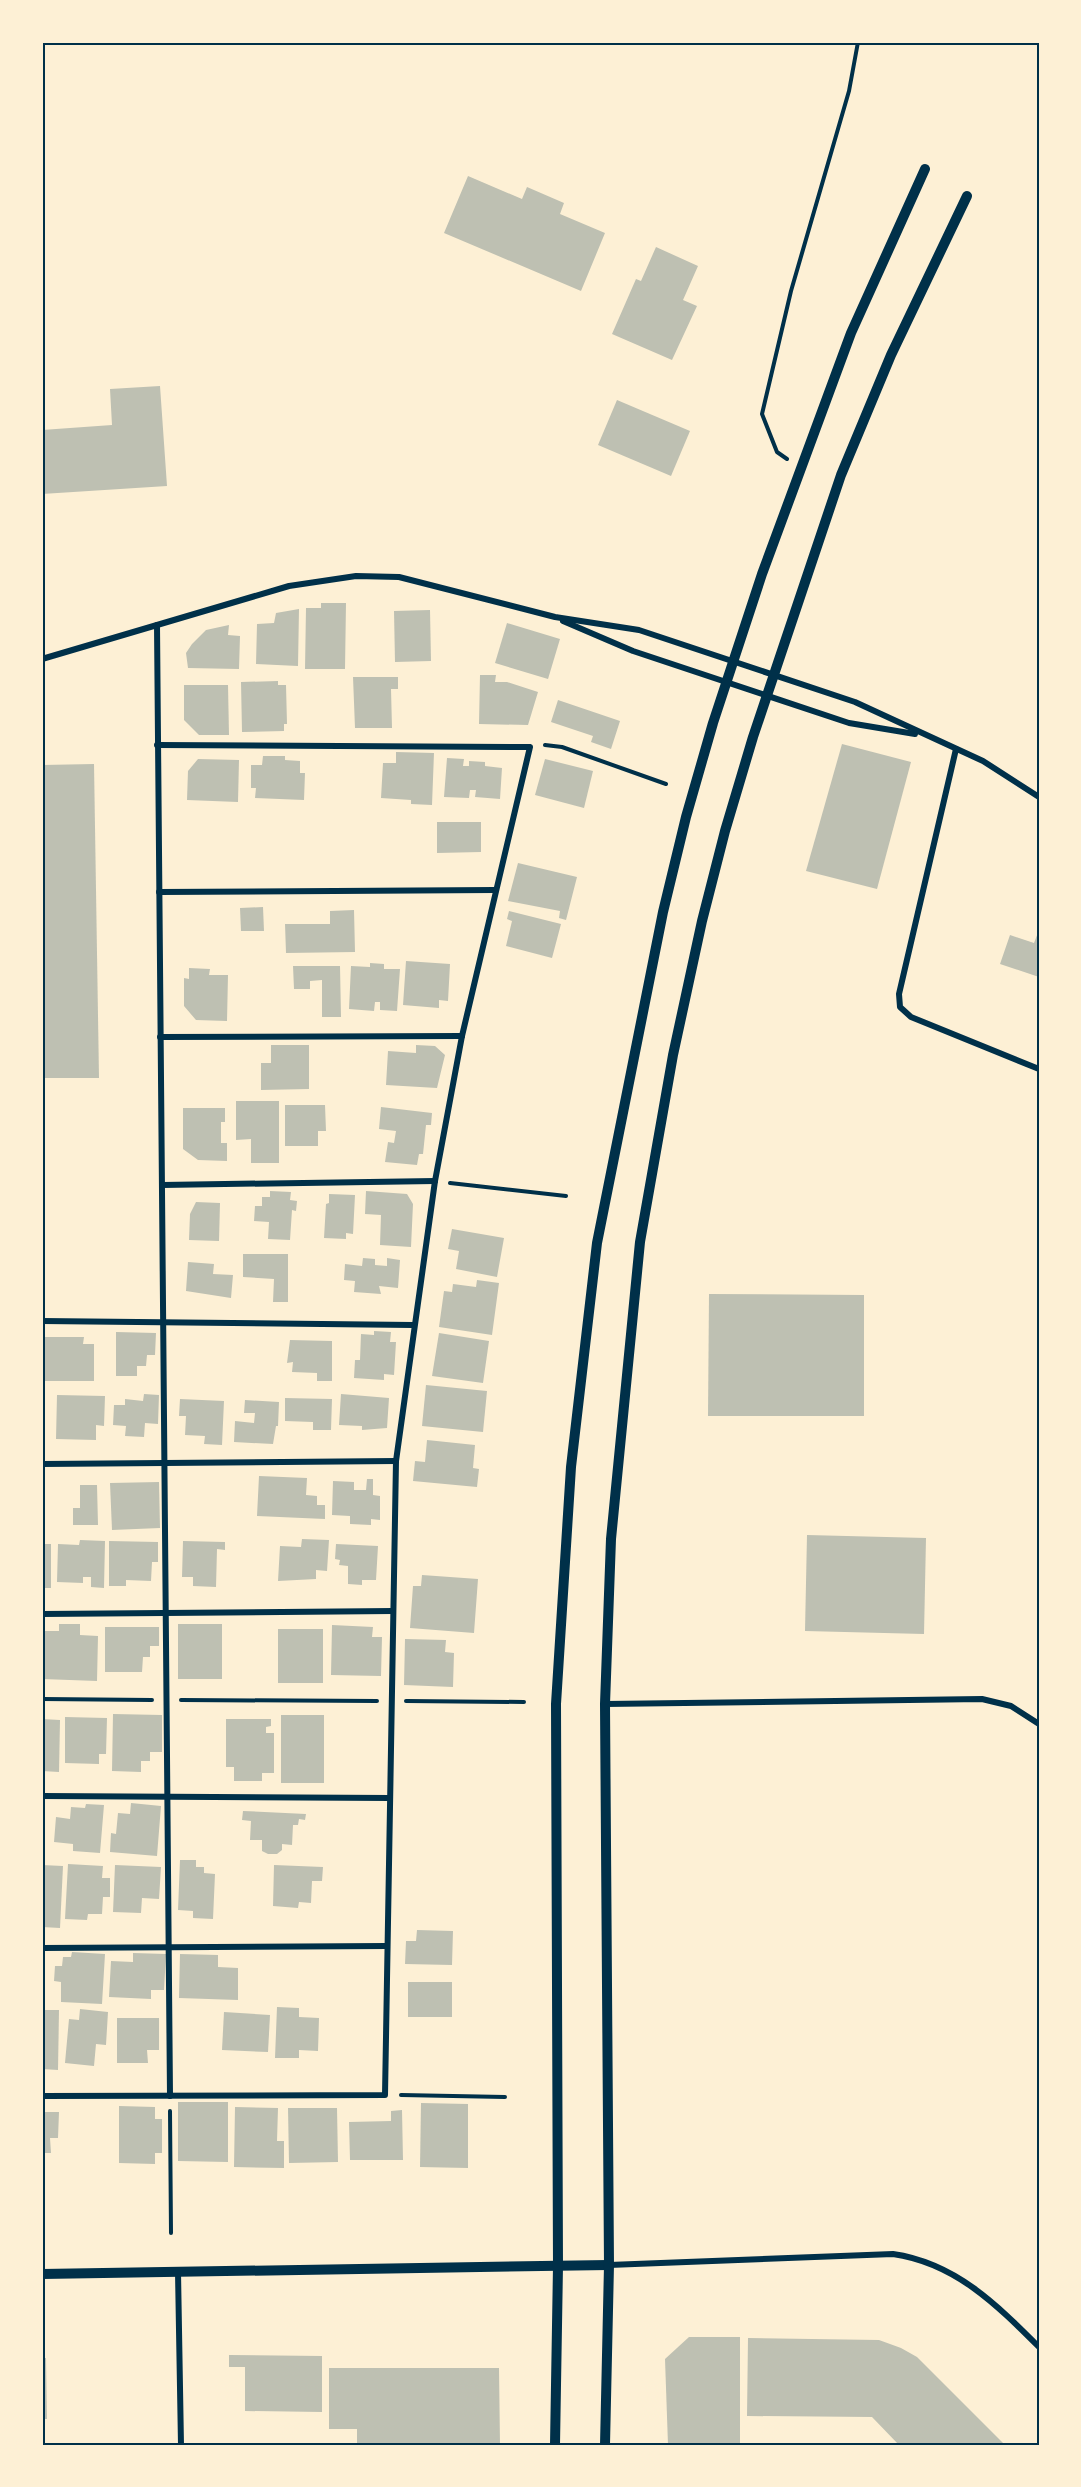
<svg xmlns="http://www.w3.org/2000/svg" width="1081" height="2487" font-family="Quicksand,sans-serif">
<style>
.building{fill:#bec0b2}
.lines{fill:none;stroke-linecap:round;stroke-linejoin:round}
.path{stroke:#003049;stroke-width:4}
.minor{stroke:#003049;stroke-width:6}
.tertiary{stroke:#003049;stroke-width:10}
.neatline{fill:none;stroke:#003049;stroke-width:2}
</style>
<rect width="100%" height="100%" fill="#fdf0d5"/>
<g class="building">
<polygon points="468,176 522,199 527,187 564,203 560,214 605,233 581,291 444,233"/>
<polygon points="656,247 698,266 683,300 697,306 672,360 612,334 636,279 641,281"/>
<polygon points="160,386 167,486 42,494 42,430 112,425 110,389"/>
<polygon points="617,400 690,431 671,476 598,445"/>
<polygon points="321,603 346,603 345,669 305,669 306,608 321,608"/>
<polygon points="299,609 298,666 256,664 257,624 274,623 276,613"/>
<polygon points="430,610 431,661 395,662 394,611"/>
<polygon points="507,623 560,639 548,679 495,663"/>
<polygon points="229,625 228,635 240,636 239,669 188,668 186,653 192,644 206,630"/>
<polygon points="480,675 496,675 495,682 507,682 538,692 528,725 479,724"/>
<polygon points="353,677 398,677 398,689 391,689 392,728 355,728"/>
<polygon points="278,681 278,685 286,685 287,724 284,724 284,731 242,732 241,682"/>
<polygon points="184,685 228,685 229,735 199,735 184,720"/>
<polygon points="558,700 620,721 611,749 591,742 593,736 551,722"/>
<polygon points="842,744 911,762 877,889 806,871"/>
<polygon points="396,752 434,753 432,805 411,804 411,800 381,798 383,763 396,763"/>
<polygon points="263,756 285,756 285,760 300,761 300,773 305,773 304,800 255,798 256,788 251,788 251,765 262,765"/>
<polygon points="447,758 464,759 463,766 469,766 469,761 485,762 485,766 502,768 500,799 475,797 476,790 470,790 469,798 444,797"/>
<polygon points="198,759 239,760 238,802 187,800 188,771"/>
<polygon points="545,759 593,771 584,808 535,795"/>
<polygon points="94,764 99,1078 42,1078 42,765"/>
<polygon points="437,822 481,822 481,852 437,853"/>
<polygon points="518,863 577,877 566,920 559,918 560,911 508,901"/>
<polygon points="263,907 264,931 241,931 240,908"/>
<polygon points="354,910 355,952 286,953 285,924 330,924 330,911"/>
<polygon points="509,911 561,924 552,958 506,946 512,921 507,919"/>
<polygon points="1039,930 1039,977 1000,964 1010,935 1034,943"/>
<polygon points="406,961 450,964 448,1001 439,1000 439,1008 403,1005"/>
<polygon points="370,963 384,964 384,969 400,969 397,1011 380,1010 380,1002 375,1002 374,1011 349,1009 351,966 370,967"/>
<polygon points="293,966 340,966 341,1017 322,1017 322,980 310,981 310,989 294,989"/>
<polygon points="189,968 210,969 209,975 228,975 227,1021 196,1020 184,1006 184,978 189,979"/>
<polygon points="271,1045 309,1045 309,1089 261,1090 261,1063 271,1063"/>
<polygon points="416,1045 435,1046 445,1055 437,1088 386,1085 388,1051 416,1053"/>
<polygon points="236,1101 279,1101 279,1163 251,1163 251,1139 236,1140"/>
<polygon points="285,1105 325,1105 326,1131 318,1131 318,1146 285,1146"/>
<polygon points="381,1107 432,1113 431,1125 426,1125 423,1154 419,1154 417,1165 385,1162 388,1142 394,1143 396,1131 379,1129"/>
<polygon points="183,1108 225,1108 225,1122 221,1122 221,1143 227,1143 227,1161 198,1160 183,1149"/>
<polygon points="270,1191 291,1192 290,1200 297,1201 296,1211 292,1210 290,1240 268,1239 269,1222 254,1221 255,1206 262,1206 262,1197 270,1197"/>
<polygon points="366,1191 407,1194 413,1204 411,1247 380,1245 381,1215 365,1214"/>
<polygon points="329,1194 355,1195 353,1234 346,1233 346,1239 324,1238 326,1204 329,1203"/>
<polygon points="196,1202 220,1203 219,1241 189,1240 190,1214"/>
<polygon points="452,1229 504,1238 497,1277 456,1269 459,1251 448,1249"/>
<polygon points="243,1254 288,1254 288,1302 273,1302 274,1279 243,1277"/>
<polygon points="363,1258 375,1259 375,1265 387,1266 387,1258 400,1260 398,1288 379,1286 381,1294 354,1292 355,1281 344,1280 345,1264 362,1266"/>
<polygon points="188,1262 214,1264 213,1274 233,1275 231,1298 186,1291"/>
<polygon points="477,1280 499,1283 492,1335 439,1327 444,1291 452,1292 453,1284 476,1287"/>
<polygon points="709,1294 864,1295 864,1416 708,1416"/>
<polygon points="374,1331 391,1332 390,1342 396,1342 394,1375 384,1374 384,1380 354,1378 355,1360 360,1360 361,1334 374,1335"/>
<polygon points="116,1332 156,1333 155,1355 147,1355 146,1366 137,1366 137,1376 116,1376"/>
<polygon points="439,1333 489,1341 483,1383 432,1376"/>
<polygon points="42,1337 84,1337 83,1344 94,1344 94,1381 42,1381"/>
<polygon points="290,1340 332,1341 332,1381 317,1381 317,1373 292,1372 293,1362 287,1363"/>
<polygon points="426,1385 487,1391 483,1432 422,1426"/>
<polygon points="144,1394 159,1395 158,1424 145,1423 144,1437 125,1436 126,1426 113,1425 114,1405 125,1405 125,1399 143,1401"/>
<polygon points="341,1394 389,1398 387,1428 362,1430 362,1426 339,1425"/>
<polygon points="57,1395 105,1396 104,1426 96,1425 96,1440 56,1439"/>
<polygon points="285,1398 332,1399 331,1430 313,1430 313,1422 285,1421"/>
<polygon points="180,1399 224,1401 222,1445 204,1444 205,1436 185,1435 186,1416 179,1416"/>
<polygon points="245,1400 279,1402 278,1426 276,1426 273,1444 234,1442 235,1421 254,1423 255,1413 244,1413"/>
<polygon points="427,1440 475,1445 473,1468 479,1469 477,1487 413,1481 415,1461 425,1462"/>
<polygon points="259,1476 307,1478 306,1495 317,1496 317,1505 325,1505 325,1519 257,1516"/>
<polygon points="367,1479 373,1479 373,1495 380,1496 380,1520 371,1519 371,1525 350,1524 350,1516 332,1515 333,1481 354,1482 354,1490 366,1490"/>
<polygon points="159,1482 160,1528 112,1530 110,1483"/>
<polygon points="80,1485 97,1485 98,1525 73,1525 73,1508 80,1508"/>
<polygon points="807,1535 926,1538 924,1634 805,1631"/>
<polygon points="302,1539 329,1540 327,1571 316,1570 316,1579 278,1581 280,1546 301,1547"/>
<polygon points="80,1540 105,1541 104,1588 91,1587 91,1577 83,1577 83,1583 57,1582 58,1544 79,1545"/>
<polygon points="109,1541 158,1542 158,1562 152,1562 151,1581 126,1580 126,1586 109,1586"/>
<polygon points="183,1541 225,1542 225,1550 217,1549 216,1587 193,1586 193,1577 182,1577"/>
<rect x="42" y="1544" width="9" height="44"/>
<polygon points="336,1544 378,1546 376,1580 362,1580 362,1585 348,1584 348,1566 339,1565 340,1560 335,1559"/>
<polygon points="422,1575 478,1579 474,1633 410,1628 413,1586 421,1586"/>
<polygon points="59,1624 80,1624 80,1635 98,1636 97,1681 42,1679 42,1631 59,1631"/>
<rect x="178" y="1624" width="44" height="55"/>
<polygon points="332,1625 373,1627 372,1637 382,1637 381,1676 331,1675"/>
<polygon points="105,1627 159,1627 159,1646 150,1646 150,1657 143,1657 142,1672 105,1672"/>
<rect x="278" y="1629" width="45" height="54"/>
<polygon points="405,1639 446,1640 445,1652 454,1653 453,1687 404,1685"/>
<polygon points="113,1714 162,1715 162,1752 150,1752 150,1761 141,1761 141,1772 112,1771"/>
<rect x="281" y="1715" width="43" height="68"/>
<polygon points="65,1717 107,1718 106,1754 99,1754 99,1764 65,1763"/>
<polygon points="42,1719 60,1720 59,1772 42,1771"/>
<polygon points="226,1719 271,1719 271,1726 266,1727 266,1733 274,1733 274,1773 262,1773 262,1781 234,1781 234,1767 226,1767"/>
<polygon points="131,1803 161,1806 157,1856 110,1852 111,1833 116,1834 118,1813 130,1814"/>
<polygon points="86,1804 104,1805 100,1853 73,1851 73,1844 54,1842 56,1817 70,1819 71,1807 85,1808"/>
<polygon points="243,1811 306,1814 305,1820 299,1819 298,1825 293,1825 292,1845 282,1844 282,1850 277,1854 268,1854 262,1851 262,1840 250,1840 251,1821 242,1820"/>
<polygon points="180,1860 196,1860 196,1867 204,1867 204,1873 215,1874 213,1919 193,1918 193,1911 178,1910"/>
<polygon points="68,1864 103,1866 102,1878 110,1878 110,1897 103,1897 102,1914 88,1914 87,1920 65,1919"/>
<polygon points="42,1865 63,1866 60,1928 42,1927"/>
<polygon points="115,1865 161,1867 159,1899 142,1898 141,1913 113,1912"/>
<polygon points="274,1865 323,1867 322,1881 312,1881 311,1903 299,1902 298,1908 273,1906"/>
<polygon points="417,1930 453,1931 452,1965 405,1964 406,1941 416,1941"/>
<polygon points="72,1952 105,1954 102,2004 61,2002 61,1982 54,1981 55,1966 62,1966 63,1957 71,1957"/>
<polygon points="133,1953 166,1954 164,1990 151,1990 151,1999 109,1997 111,1961 133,1962"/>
<polygon points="180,1954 218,1955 218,1967 238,1968 238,2000 179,1998"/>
<rect x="408" y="1982" width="44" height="35"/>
<polygon points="277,2007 299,2008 299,2017 319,2018 318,2051 299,2050 299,2058 275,2058"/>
<polygon points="80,2009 108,2012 106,2045 96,2044 94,2066 65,2063 69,2019 79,2020"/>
<polygon points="42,2010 59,2010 58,2070 42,2069"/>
<polygon points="224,2012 270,2015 268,2052 222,2050"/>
<polygon points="117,2018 159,2018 159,2050 147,2050 148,2063 117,2063"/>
<polygon points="178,2102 228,2102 228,2162 178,2161"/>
<polygon points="421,2103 468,2104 468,2168 420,2167"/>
<polygon points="119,2106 155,2107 155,2119 162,2119 162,2153 155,2153 155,2164 119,2163"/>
<polygon points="235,2107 278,2108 277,2141 284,2141 284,2168 234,2167"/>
<polygon points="288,2108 337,2108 338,2162 289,2163"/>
<polygon points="402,2110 403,2160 350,2160 349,2122 391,2121 391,2111"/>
<polygon points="42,2112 59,2112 58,2138 50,2138 51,2153 42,2153"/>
<polygon points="689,2337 740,2337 740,2445 668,2445 665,2359"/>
<polygon points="748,2338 879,2340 901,2348 917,2357 1005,2445 899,2445 872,2417 747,2416"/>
<polygon points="229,2355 322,2356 322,2412 245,2411 245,2367 229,2367"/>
<polygon points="42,2358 46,2358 47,2419 42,2419"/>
<polygon points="329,2368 499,2368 500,2445 357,2445 357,2429 329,2429"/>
</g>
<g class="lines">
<g class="path">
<polyline points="787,459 777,452 762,414 791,291 849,91 858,42"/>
<polyline points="545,745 562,747 666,784"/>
<polyline points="450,1183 566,1196"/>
<polyline points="42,1699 152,1700"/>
<polyline points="181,1700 377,1701"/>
<polyline points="406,1701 524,1702"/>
<polyline points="401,2095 505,2097"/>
<polyline points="170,2111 171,2233"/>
</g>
<g class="minor">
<polyline points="563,621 633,651 849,723 915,734"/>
<polyline points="157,625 170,2096"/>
<polyline points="42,659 289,586 356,576 399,577 555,617 639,630 855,702 983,761 1039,797"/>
<polyline points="956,749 899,994 900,1007 911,1017 1039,1069"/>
<polyline points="159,892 495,890"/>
<polyline points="160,1037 462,1036"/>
<polyline points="162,1185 435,1181"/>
<polyline points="42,1321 413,1325"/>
<polyline points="42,1464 396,1461"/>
<polyline points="42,1614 393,1611"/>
<polyline points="605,1704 982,1699 1011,1706 1039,1724"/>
<polyline points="42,1796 390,1798"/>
<polyline points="42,1948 387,1946"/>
<polyline points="42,2096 385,2095 396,1461 435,1181 462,1036 530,747 157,745"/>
<path d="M609,2265l284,-11c62,9 103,50 146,93"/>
<polyline points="178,2272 181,2445"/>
</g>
<g class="tertiary">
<polyline points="42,2274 609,2265"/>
<polyline points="555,2445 558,2266 556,1704 571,1467 597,1243 663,912 686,817 713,723 762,574 851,333 925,169"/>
<polyline points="605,2445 609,2265 605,1704 611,1539 640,1242 673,1055 702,921 725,831 753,737 841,475 891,355 967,196"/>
</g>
</g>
<rect width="1081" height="2487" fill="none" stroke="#fdf0d5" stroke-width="87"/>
<rect x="44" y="44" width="994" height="2400" class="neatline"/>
</svg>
